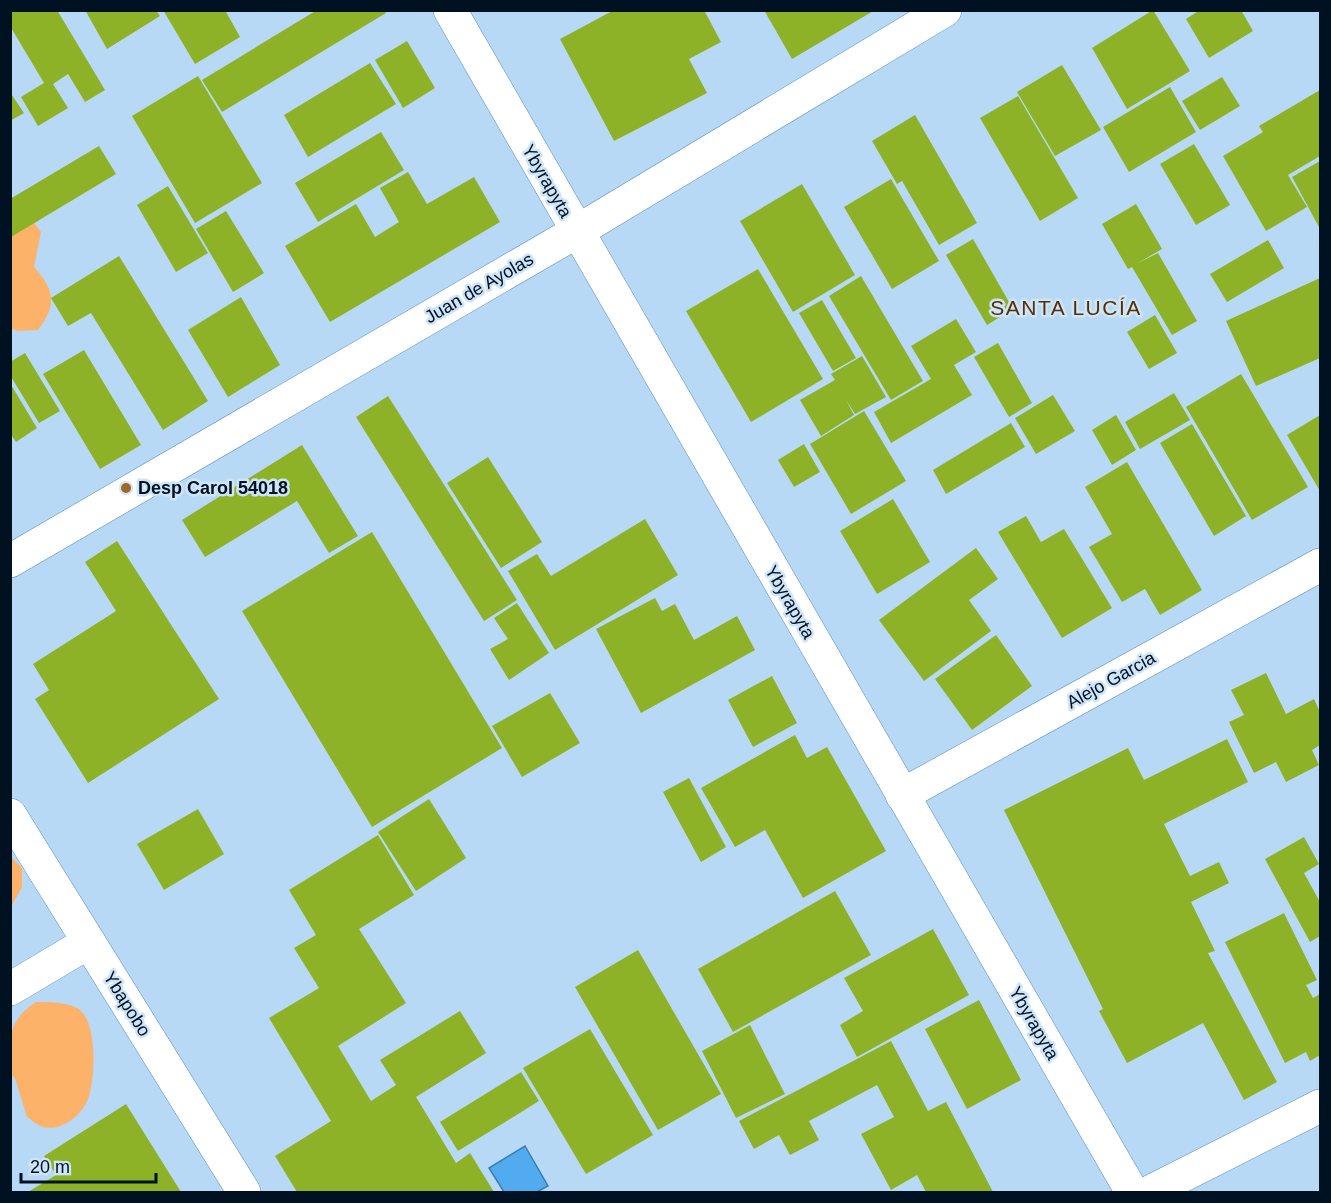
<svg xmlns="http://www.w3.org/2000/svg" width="1331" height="1203" font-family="Arial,sans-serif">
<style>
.green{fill:#fdb269}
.water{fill:#51abee;stroke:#397db1;stroke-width:1.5}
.building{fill:#8eb227}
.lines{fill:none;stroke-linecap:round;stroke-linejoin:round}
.minor-casing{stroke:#588fbb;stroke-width:34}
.tertiary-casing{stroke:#588fbb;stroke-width:34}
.minor{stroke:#fff;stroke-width:33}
.tertiary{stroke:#fff;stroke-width:33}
.poi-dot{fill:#a26728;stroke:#cee4f7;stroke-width:2}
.labels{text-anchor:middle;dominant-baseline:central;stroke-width:5;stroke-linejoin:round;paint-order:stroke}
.street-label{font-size:18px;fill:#012;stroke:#cee4f7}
.poi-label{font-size:18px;font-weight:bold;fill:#012;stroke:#cee4f7;text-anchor:start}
.quarter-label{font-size:21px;letter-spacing:1.5px;fill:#583000;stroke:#cee4f7}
</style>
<rect width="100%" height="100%" fill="#b7d9f5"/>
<g class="green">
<path d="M11,197l7,4 23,31 -7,35c21,23 23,38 4,63l-21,1 -6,-3z"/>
<polygon points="10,856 22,868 22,887 11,907"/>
<path d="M36,1002c14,0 29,0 41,6 21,11 18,69 12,88 -5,18 -27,36 -46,31 -6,-2 -11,-7 -16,-10l-12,-39 -4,-3c-1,-35 -6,-52 25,-73z"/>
</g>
<polygon class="water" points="525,1146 548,1186 537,1192 504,1192 489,1168"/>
<g class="building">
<polygon points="10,10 57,10 105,90 85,102 68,74 53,84 68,108 38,126 21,97 44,83 10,26"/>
<polygon points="85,10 156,10 160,16 107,49"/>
<polygon points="163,10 225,10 240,37 195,64"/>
<polygon points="317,10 385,10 386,13 222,112 202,80"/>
<polygon points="614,10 704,10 721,42 689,59 707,93 614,141 560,39"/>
<polygon points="764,10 875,10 792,59"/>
<polygon points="1153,10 1190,71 1127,109 1092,48"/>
<polygon points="1200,10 1241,10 1253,31 1209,58 1186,19"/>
<polygon points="407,41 435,88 403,108 375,60"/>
<polygon points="370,63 396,104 308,157 284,115"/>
<polygon points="1062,65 1101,130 1055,156 1017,92"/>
<polygon points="198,76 262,183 195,223 132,116"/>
<polygon points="1222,77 1240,106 1200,130 1182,101"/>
<polygon points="1170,87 1196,132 1129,172 1103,127"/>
<polygon points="1320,90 1320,156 1288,175 1307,207 1266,231 1223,156 1263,132 1259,126"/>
<polygon points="10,92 24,113 10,121"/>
<polygon points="1018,96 1078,198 1040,221 980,118"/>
<polygon points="915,115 977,223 939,245 902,181 897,184 872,141"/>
<polygon points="381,132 404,170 318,222 295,183"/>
<polygon points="1194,144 1230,205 1196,225 1160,164"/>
<polygon points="99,146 116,174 11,237 10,199"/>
<polygon points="1320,161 1320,229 1292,177"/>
<polygon points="408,172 427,204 474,177 500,222 330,322 285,246 356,204 375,237 399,222 380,188"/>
<polygon points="891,179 939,261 892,289 844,207"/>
<polygon points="802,184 855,275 793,312 740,221"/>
<polygon points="168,186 208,253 176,272 137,205"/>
<polygon points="1136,204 1162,249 1138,263 1158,253 1197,321 1172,335 1132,267 1128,269 1102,224"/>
<polygon points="226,211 264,273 233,292 196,229"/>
<polygon points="973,239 1013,309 987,325 946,255"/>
<polygon points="1268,240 1284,268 1227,302 1210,274"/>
<polygon points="119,256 208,401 163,430 91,313 68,326 51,298"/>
<polygon points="758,269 823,379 751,422 686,311"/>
<polygon points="861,276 923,381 891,400 829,296"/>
<polygon points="1320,278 1320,358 1256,386 1226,321"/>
<polygon points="241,297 280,365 228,397 188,330"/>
<polygon points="822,300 856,358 833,371 799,313"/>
<polygon points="1155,315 1177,353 1149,369 1127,332"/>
<polygon points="956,319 976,352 954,365 972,395 891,443 874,412 931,379 911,346"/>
<polygon points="998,343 1032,403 1009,417 974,357"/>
<polygon points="84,350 141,445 100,469 43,374"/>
<polygon points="25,353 60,411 39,423 10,375 10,362"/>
<polygon points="862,356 886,397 855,414 846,400 854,415 821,436 800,400 835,380 831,374"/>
<polygon points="1241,374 1308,487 1252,520 1186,407"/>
<polygon points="10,383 37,428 16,442 10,433"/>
<polygon points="1174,393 1190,420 1140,449 1125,422"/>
<polygon points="1053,395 1075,431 1036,454 1015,418"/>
<polygon points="388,396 517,600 484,621 356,417"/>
<polygon points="864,411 906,481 851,514 810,444"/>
<polygon points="1116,415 1136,450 1112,465 1092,430"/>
<polygon points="1320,415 1320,491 1287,435"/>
<polygon points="1011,423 1025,447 946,494 933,470"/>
<polygon points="1192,424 1246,516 1214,536 1160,443"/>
<polygon points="804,444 820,472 794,487 778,460"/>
<polygon points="302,445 358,536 329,553 297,501 205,557 182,520"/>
<polygon points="488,457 542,542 501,568 447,483"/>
<polygon points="1127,462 1202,590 1160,615 1145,589 1122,602 1089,547 1112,534 1085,487"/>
<polygon points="893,499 930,562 877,594 840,531"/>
<polygon points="1026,516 1041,542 1064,529 1112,608 1062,638 998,532"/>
<polygon points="645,519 678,575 555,650 508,571 537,554 551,576"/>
<polygon points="372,532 502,748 372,827 242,611"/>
<polygon points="117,541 219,699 88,783 35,699 49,690 33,664 116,611 85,562"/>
<polygon points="976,548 998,579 969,600 991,631 924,681 879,620"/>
<polygon points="655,598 662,611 675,604 694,640 737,616 755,650 641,713 596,629"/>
<polygon points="517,603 549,653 509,680 490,649 508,639 494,618"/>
<polygon points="996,635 1032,686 972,730 935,679"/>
<polygon points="1266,673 1286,714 1314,699 1320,712 1320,745 1312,750 1319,765 1286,782 1276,762 1254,773 1229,722 1244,715 1231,690"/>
<polygon points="772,676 797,723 753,747 728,700"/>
<polygon points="550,693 580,743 522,777 492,726"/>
<polygon points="795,735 807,758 827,747 886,851 803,898 765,830 735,847 701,788"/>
<polygon points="1227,739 1248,782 1164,824 1190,876 1219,862 1229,883 1191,902 1215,951 1208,953 1277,1082 1244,1100 1203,1023 1127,1063 1099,1011 1103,1009 1004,810 1128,748 1144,780"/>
<polygon points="689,778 726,847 701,862 663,792"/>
<polygon points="429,799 466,858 416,891 378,832"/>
<polygon points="198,809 224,854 164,890 137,844"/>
<polygon points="378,835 414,895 359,929 406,1003 338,1046 371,1101 396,1085 380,1060 460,1011 486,1053 416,1097 456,1163 470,1153 494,1192 297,1192 275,1156 331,1121 269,1018 319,988 294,948 316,935 289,890"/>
<polygon points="1304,837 1319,864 1304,873 1320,902 1320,936 1310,942 1265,859"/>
<polygon points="835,891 871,955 733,1032 698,969"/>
<polygon points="1284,913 1317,980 1306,985 1313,998 1320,994 1320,1055 1310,1061 1306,1052 1285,1063 1225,942"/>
<polygon points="933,929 969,995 857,1057 840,1025 863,1011 844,978"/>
<polygon points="638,950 721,1094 658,1130 575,987"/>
<polygon points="979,1000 1021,1080 967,1109 925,1029"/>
<polygon points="750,1025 785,1094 736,1118 702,1051"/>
<polygon points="590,1029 653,1135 586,1174 523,1068"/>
<polygon points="891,1041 928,1111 946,1102 993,1192 926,1192 917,1175 891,1190 861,1134 894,1117 877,1085 809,1121 819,1140 790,1155 779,1135 754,1149 739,1121"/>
<polygon points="521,1072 539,1101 458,1151 440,1122"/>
<polygon points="126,1104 181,1192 28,1192 56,1175 44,1156"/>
</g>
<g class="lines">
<g class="minor-casing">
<g id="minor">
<polyline points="10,561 576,232 945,10"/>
<polyline points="902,795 1320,565"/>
<polyline points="10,815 244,1192"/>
<polyline points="10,989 89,942"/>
</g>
</g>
<g class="tertiary-casing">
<g id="tertiary">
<polyline points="450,10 1132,1192"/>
<polyline points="1150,1192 1320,1106"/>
</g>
</g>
<use href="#minor" class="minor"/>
<use href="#tertiary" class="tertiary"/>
</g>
<circle class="poi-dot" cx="126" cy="488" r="6"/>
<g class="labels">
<g class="street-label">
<text transform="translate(547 181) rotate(60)">Ybyrapyta</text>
<text transform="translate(479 288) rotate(-30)">Juan de Ayolas</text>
<text transform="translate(790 602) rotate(60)">Ybyrapyta</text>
<text transform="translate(1111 680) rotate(-29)">Alejo Garcia</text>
<text transform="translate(127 1004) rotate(58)">Ybapobo</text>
<text transform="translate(1034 1023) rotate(60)">Ybyrapyta</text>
</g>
<g class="poi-label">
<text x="138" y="488">Desp Carol 54018</text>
</g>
<g class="quarter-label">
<text x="1066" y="307">SANTA LUCÍA</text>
</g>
</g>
<rect width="1331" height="1203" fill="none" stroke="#001122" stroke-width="24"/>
<path d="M21 1173v9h135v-9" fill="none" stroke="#001122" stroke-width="3"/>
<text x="30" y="1173" font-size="18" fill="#001122" stroke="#cee4f7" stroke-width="4.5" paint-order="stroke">20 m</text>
</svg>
